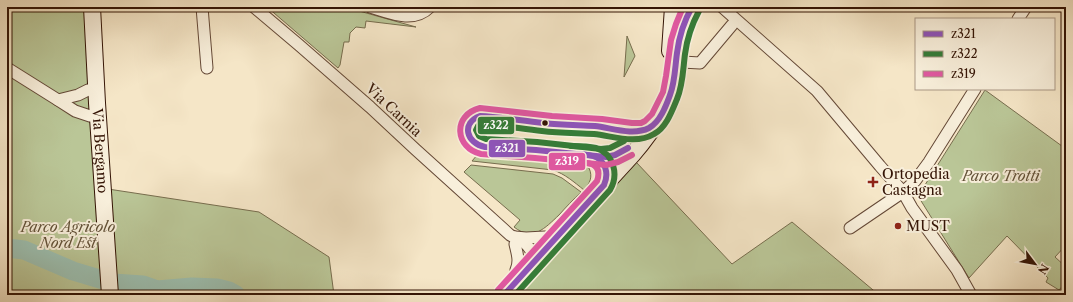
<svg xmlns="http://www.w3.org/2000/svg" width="1073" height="302" font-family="'Libre Caslon Text',serif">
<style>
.green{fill:#bac697;stroke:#776d4e}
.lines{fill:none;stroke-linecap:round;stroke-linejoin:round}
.river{stroke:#9dc0b1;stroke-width:19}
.street-casing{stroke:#644836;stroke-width:13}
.secondary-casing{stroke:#341405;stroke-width:18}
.street{stroke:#f8efdb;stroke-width:11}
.secondary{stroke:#f8efdb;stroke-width:16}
.bus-1-casing{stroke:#f8efdb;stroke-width:9}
.bus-2-casing{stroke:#f8efdb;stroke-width:9}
.bus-3-casing{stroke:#f8efdb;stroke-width:9}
.bus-1{stroke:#8e54b6;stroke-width:6}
.bus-2{stroke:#367c38;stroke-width:6}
.bus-3{stroke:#df58a0;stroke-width:6}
.bus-dot{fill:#341405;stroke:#f8efdb;stroke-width:1.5}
.poi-dot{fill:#8f2418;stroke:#f8efdb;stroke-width:1.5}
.labels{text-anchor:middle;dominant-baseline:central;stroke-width:4;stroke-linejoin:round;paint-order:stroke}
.street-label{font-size:14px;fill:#341405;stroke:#f8efdb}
.poi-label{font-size:14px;fill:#341405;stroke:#f8efdb;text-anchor:start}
.park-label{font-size:14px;font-style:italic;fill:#635238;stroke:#f8efdb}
.line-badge{stroke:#f8efdb;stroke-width:1.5}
.badge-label{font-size:11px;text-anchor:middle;font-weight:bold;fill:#fff}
</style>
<rect width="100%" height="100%" fill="#f5e6c7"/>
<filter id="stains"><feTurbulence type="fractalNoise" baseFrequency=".005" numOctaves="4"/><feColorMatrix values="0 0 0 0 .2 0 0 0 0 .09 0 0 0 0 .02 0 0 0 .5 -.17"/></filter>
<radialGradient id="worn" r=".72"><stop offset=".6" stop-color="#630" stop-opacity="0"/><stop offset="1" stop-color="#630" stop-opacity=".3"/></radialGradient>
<g class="green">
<polygon points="7,7 99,7 108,189 259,212 329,257 334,295 7,295"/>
<polygon points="267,7 345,7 416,27 366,21 365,28 356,27 350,33 349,42 344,42 340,65 338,68"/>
<polygon points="627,36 635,56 624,77"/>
<polygon points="985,90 1066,149 1066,245 1055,257 1066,267 1066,282 1059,290 1046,282 1048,278 1007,236 969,278 918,196"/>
<path d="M478,154l102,9 9,5c4,9 1,15 -5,22 -10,-8 -19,-16 -31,-20l-81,-9z"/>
<polygon points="636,162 732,264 792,222 879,295 514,295"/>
<path d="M471,165l82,9 9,4 19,14c-8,8 -15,15 -22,23 -14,13 -26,27 -45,12l6,-7 -56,-48z"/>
</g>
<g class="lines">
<polyline class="river" points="7,248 24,250 73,271 113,283 143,285 157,290 192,287 217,288 229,291 236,295"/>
<g class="street-casing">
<g id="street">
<polyline points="202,7 207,68"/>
<path d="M254,7l45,38 71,62 45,42 95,86c3,2 5,2 9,4 8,4 13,12 17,21"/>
<path d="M370,7c20,6 43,17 60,0"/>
<polyline points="722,7 817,91 880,166 903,192 912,208 957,270 971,295"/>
<polyline points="1018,19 1026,7"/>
<polyline points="682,62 700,63 732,25"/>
<polyline points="7,68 58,100 75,111 90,116 98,116"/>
<polyline points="58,100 78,95 88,90 97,89"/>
<polyline points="850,228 903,192 915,181 929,162 975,89"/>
<polyline points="515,237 526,238 545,237"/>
<path d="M515,244c2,9 5,17 1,26"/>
</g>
</g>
<g class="secondary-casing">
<g id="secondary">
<path id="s1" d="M92,7l5,96 13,192"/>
<polyline points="670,51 673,7"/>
<path d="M504,295l129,-141c18,-21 36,-48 42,-75 2,-11 2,-21 3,-31 2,-14 7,-29 14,-41"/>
</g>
</g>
<use href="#street" class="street"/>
<use href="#secondary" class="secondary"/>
<g class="bus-1-casing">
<g id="bus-1">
<path d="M628,148l-13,7 -9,2 -70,-7 -51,-3c-19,-4 -24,-24 -5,-31 21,1 42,5 64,7 17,2 34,2 51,3 17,2 38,10 54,2 11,-6 17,-22 21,-33 5,-13 5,-28 7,-42 2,-16 7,-32 15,-46"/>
<path d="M504,295l100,-110c5,-11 2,-25 -11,-29 -7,-2 -15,-2 -22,-2"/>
</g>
</g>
<g class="bus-2-casing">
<g id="bus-2">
<path d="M624,141l-14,7 -9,1 -64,-7 -51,-3 -7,-3 -3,-6 2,-4 3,-2c21,1 41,5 61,7 17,2 35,2 52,3 19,2 42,11 60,0 12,-6 18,-23 23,-35 6,-14 6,-30 8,-45 2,-15 7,-30 14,-43"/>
<path d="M515,295l95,-105c9,-15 4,-36 -14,-42 -8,-2 -17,-2 -25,-2"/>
</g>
</g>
<g class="bus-3-casing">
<g id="bus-3">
<path d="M632,155l-14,7 -12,3 -71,-7 -54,-4c-26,-6 -29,-39 -1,-46l72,8 50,3 30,4h9l4,-2 7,-7 11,-22 3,-16 5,-36 5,-16 7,-17"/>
<path d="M498,290l99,-109c7,-20 -13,-19 -26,-19"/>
</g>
</g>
<use href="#bus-1" class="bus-1"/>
<use href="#bus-2" class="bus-2"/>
<use href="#bus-3" class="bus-3"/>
</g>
<circle class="bus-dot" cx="545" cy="123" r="3.5"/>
<g class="poi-dot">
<path d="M871 176h4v4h4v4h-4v4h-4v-4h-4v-4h4z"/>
<circle cx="898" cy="226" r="4"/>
</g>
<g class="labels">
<g class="street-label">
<text transform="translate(394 110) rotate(43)">Via Carnia</text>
<text stroke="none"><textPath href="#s1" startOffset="144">Via Bergamo</textPath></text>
</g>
<g class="poi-label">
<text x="882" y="174">Ortopedia<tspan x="882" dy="16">Castagna</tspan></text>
<text x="906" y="226">MUST</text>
</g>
<g class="park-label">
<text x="1001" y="176">Parco Trotti</text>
<text x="68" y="227">Parco Agricolo<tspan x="68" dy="16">Nord Est</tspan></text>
</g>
</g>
<g class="line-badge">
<rect x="477" y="116" width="38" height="19" rx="4" fill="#367c38"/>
<rect x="488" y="139" width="38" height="19" rx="4" fill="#8e54b6"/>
<rect x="548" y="152" width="38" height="19" rx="4" fill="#df58a0"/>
</g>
<g class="badge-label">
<text x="496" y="129">z322</text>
<text x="507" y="152">z321</text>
<text x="567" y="165">z319</text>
</g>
<rect width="1073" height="302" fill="none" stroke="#f5e6c7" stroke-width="24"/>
<rect x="8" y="8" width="1057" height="286" fill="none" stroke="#341405" stroke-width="2"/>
<rect x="12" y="12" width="1049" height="278" fill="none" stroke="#341405"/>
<rect x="915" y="18" width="140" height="72" fill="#f8efdb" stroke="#aa9785"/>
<rect x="923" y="31" width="20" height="6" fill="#8e54b6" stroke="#aa9785"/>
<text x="951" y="38" font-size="12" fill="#341405">z321</text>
<rect x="923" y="51" width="20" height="6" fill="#367c38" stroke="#aa9785"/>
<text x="951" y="58" font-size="12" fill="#341405">z322</text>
<rect x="923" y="71" width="20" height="6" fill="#df58a0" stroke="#aa9785"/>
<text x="951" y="78" font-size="12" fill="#341405">z319</text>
<g transform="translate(1035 264) rotate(122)" stroke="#f8efdb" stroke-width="3" paint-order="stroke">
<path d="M0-3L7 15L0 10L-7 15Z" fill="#341405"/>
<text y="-6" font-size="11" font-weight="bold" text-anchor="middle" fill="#341405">N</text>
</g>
<rect width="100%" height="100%" filter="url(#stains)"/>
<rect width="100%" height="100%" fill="url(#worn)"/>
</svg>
